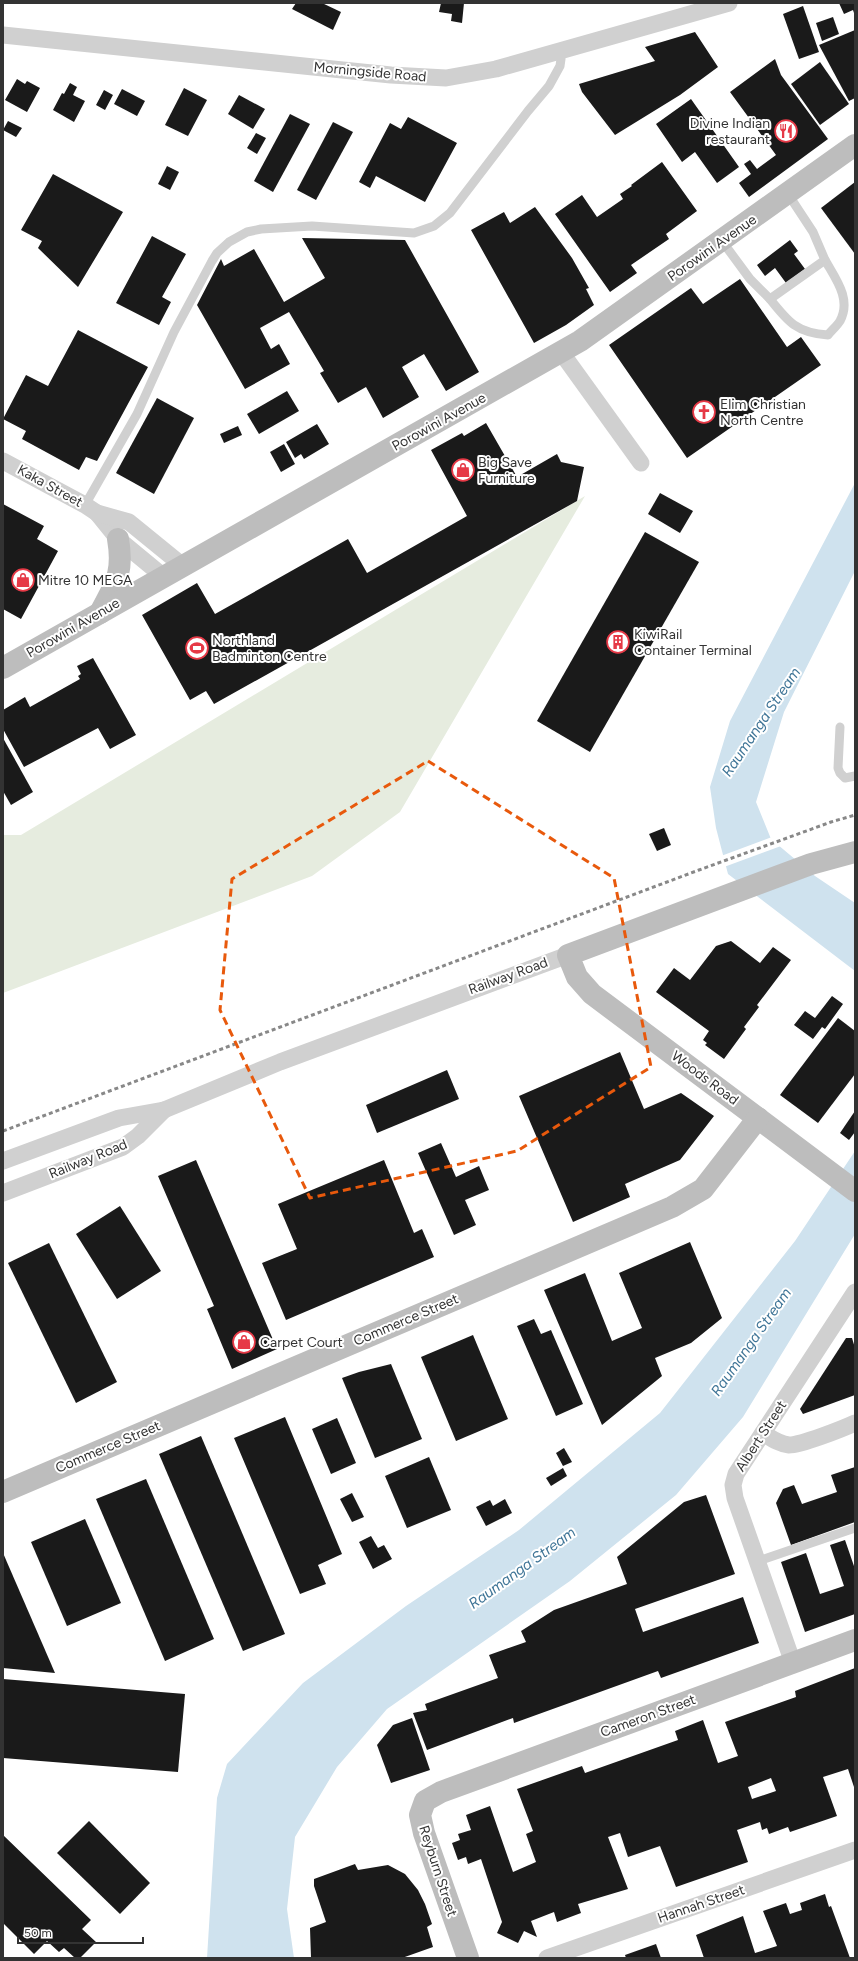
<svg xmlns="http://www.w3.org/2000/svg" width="858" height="1961" font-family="Figtree,sans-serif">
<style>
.green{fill:#e6ecdf}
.water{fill:#cfe2ee}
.pier{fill:#fff}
.building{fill:#1a1a1a;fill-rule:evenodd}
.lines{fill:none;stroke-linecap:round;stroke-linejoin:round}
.lane{stroke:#d0d0d0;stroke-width:9}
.street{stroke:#d0d0d0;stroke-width:17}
.secondary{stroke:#bdbdbd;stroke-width:22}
.rail{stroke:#888;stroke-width:3;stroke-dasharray:4 3;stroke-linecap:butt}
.marked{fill:none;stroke:#e8590c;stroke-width:3;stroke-dasharray:8 5;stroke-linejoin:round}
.labels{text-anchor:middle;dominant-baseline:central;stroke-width:4;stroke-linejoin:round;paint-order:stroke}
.street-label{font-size:14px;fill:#333;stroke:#fff}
.poi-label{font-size:14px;fill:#333;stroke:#fff;text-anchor:start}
.water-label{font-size:15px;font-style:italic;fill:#3f7597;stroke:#fff}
</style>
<rect width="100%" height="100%" fill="#fff"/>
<polygon class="green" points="585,496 400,812 312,876 3,993 3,835 21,835"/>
<g class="water">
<polygon points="855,483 855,571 784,712 756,802 771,839 815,876 855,903 855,971 728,874 716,828 710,787 730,721"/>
<polygon points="855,1151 855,1234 743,1417 676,1495 570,1581 387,1709 337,1767 295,1837 287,1909 294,1958 207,1958 217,1798 227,1764 303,1683 406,1606 519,1530 660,1413 795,1241"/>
</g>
<polygon class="pier" points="772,837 781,846 724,867 721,856"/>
<g class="building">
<polygon points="296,3 322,3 341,12 333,30 292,9"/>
<polygon points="441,3 464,3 462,23 451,21 452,14 439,12"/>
<polygon points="839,3 855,3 855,16 853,10 844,14"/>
<polygon points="803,6 819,52 799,59 783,14"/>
<polygon points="833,17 839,34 822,41 816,23"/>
<polygon points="855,30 855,98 849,101 819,45"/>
<polygon points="695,32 718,67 680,95 615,135 582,92 579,84 655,61 645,47"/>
<polygon points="775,59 781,75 828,139 749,197 739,183 751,174 744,164 750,160 757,169 776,155 730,92"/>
<polygon points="820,62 849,104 820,125 791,84"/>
<polygon points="17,79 25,84 27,81 40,88 27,112 5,100"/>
<polygon points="70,83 77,87 73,95 85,101 74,122 53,110 62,93 64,94"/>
<polygon points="184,88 207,100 188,136 165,125"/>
<polygon points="122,89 145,101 137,116 114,104"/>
<polygon points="104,90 113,95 105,110 96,105"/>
<polygon points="239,95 265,109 253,129 228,114"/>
<polygon points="691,99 739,167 717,183 695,152 682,162 656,124"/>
<polygon points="290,114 310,124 273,192 254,181"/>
<polygon points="408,117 457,143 425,202 376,176 370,188 359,182 390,123 401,129"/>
<polygon points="8,121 22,128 16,137 3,130"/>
<polygon points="333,122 353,132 316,200 297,190"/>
<polygon points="256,133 266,138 257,154 247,148"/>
<polygon points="662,162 697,211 666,234 669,239 631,265 637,273 610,292 555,214 582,195 597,217 623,199 620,194 632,186 631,185"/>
<polygon points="167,166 179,172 170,190 158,184"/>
<polygon points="53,174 123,212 78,287 38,248 42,241 21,230"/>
<polygon points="855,182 855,254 821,208"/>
<polygon points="535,207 572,258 589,288 586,289 594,305 566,325 534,343 471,230 504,212 510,223"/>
<polygon points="152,236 186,254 162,297 171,302 159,325 116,303"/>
<polygon points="302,238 405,240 479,372 446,391 424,354 402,367 419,397 383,418 366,387 338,403 320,373 324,371 289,312 260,328 271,349 279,344 290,364 245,389 197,305 221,259 224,266 254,249 284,302 325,278"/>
<polygon points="790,240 798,251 794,254 805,269 786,283 775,268 765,276 757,265"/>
<polygon points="740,279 787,347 801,337 821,365 687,458 609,345 691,288 703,304"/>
<polygon points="78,330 148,367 97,461 86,457 79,470 22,439 26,431 3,419 26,375 48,386"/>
<polygon points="287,391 299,411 259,434 247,414"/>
<polygon points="157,398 194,418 154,494 116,473"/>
<polygon points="486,423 517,477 557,454 561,462 584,467 577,501 214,704 206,691 190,700 142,615 197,583 215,614 348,539 367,573 467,516 431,450 462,433 464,436"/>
<polygon points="317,424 329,444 304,459 301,454 295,458 286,442"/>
<polygon points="238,426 242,435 224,443 220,434"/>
<polygon points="284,444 295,464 281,472 270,452"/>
<polygon points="660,493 693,511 680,533 648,514"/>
<polygon points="3,504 44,526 37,539 58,551 21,619 3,609"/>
<polygon points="645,532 699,562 590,752 537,721"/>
<polygon points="93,658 136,735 110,749 98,728 24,767 3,729 3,710 25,697 30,707 80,679 78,676 81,674 77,666"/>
<polygon points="3,738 33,792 11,805 3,791"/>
<polygon points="664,828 671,845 657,851 649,834"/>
<polygon points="731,941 760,963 773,947 791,960 757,1005 759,1007 744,1027 746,1029 724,1059 705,1045 707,1043 703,1040 709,1031 656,992 674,968 690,980 716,946"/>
<polygon points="832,996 843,1004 825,1029 822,1027 813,1039 794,1025 805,1011 815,1018"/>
<polygon points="838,1018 855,1031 855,1074 818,1123 780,1095"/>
<polygon points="620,1052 644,1109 681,1093 714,1116 680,1160 625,1184 630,1197 573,1222 519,1096"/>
<polygon points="447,1070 459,1099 377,1133 366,1105"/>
<polygon points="855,1111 855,1132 849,1140 840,1133"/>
<polygon points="441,1143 456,1177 479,1166 489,1190 465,1200 476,1225 454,1235 418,1153"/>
<polygon points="196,1160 277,1349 232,1369 207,1309 214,1306 158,1176"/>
<polygon points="384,1160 414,1233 422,1229 434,1257 286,1320 262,1263 297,1249 278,1204"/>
<polygon points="120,1206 161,1271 117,1299 76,1234"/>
<polygon points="690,1242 722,1318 691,1343 655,1358 662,1376 602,1425 544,1290 585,1273 612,1341 642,1328 619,1273"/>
<polygon points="49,1243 117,1382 76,1403 8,1263"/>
<polygon points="534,1319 541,1334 551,1330 583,1404 556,1416 517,1326"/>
<polygon points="473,1335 508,1419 456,1441 421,1357"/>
<polygon points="846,1338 852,1338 855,1348 855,1395 803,1414 800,1409"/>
<polygon points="391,1364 422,1439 375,1458 342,1378 359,1372"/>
<polygon points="285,1417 342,1554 318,1565 326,1584 300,1594 234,1438"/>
<polygon points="337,1418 356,1463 331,1474 312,1429"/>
<polygon points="201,1436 285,1634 243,1651 159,1454"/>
<polygon points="564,1448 572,1462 563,1466 556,1453"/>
<polygon points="429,1457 451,1510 407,1528 385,1476"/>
<polygon points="855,1467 855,1522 791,1545 776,1503 783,1489 794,1485 802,1504 837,1492 831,1475"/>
<polygon points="563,1468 567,1476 551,1486 546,1478"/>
<polygon points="146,1479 214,1639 165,1661 96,1499"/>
<polygon points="352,1493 364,1517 352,1522 340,1499"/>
<polygon points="706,1495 735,1574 635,1609 643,1632 743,1597 759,1643 661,1678 658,1671 514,1723 513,1718 427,1750 413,1713 427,1710 425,1704 498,1678 489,1655 526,1642 521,1631 554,1610 627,1584 617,1557 684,1502"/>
<polygon points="505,1499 512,1513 486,1526 476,1507 490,1500 493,1506"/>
<polygon points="85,1519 121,1603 67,1626 31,1542"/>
<polygon points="371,1536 378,1548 384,1545 392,1559 373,1569 359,1542"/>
<polygon points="845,1540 855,1569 855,1614 805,1632 781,1562 806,1553 820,1594 844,1586 830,1545"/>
<polygon points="3,1553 55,1673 3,1668"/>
<path d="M855,1668v122l-7,-21 -25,8 14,39 -47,16 -2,-5 -19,7 -2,-6 -5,2 -2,-8 -23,8 11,32 -72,25 -16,-41 -32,11 -8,-24 -12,4 20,52 -50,15 3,9 -24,9 -3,-10 -23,9 6,16 -13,-6 -6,12 -21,-10 5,-11 -21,-63 -13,5 -2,-7 -8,3 -6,-17 8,-3 -2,-6 13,-4 -5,-15 24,-9 23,66 23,-10 -10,-28 7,-3 -16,-42 65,-23 3,7 93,-33 -3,-9 28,-11 15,43 20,-7 -13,-34 71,-25 -1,-6zM771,1778l5,13 -24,8 -4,-12z"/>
<polygon points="3,1679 185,1694 178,1772 3,1758"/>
<polygon points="412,1718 430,1770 391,1783 377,1745 393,1725"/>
<polygon points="89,1821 150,1883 120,1914 57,1853"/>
<polygon points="3,1835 91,1920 82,1929 96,1942 80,1958 75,1958 64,1948 59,1952 47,1941 34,1954 3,1923"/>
<polygon points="355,1864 358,1870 388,1865 405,1874 418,1890 425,1904 432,1924 427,1927 433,1947 402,1958 311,1958 310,1928 326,1922 314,1886 314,1879"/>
<polygon points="825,1894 829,1907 831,1906 850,1958 704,1958 696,1935 743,1916 755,1953 777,1946 763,1911 786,1903 790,1914 802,1910 800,1903"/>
<polygon points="656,1944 661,1958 626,1958 625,1955"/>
</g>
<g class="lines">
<g class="lane">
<polyline points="722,241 750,279 770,299 825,260 813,232 788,194"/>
<path d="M770,299c18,23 27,34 58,36 3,-4 9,-9 12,-14 12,-22 -5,-43 -15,-61"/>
<polyline points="85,505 137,414 174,332 212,261 217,253 229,242 247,232 261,229 312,226 414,233 434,226 450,213 528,111 549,86 560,66 561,59 559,50"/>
<polyline points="840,727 838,768 840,773 845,778 855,776"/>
<polyline points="758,1561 855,1528"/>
</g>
<g class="street">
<polyline points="3,35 391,75 446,78 496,69 729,3"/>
<polyline points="561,352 641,463"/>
<polyline points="3,461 85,505 97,513 118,539 164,577"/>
<polyline points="97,513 129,522 183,566"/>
<polyline points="3,1161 119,1118 164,1110 280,1062 568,955"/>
<polyline points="3,1193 123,1147 138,1136 164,1110"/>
<path d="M763,1433c8,5 16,11 26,12 12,0 53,-16 66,-22"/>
<polyline points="793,1663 735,1498 733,1485 736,1474 855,1292"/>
<polyline points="547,1958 855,1850"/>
</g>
<g class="secondary">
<path d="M100,613c15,-29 24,-39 18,-74"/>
<polyline points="3,668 580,341 855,145"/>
<polyline points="855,852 811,864 568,955 577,977 592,994 855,1191"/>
<polyline points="3,1492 672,1207 703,1189 758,1118"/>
<polyline points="468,1958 424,1833 420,1815 425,1801 441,1792 855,1640"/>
</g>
<polyline class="rail" points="3,1131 699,870 831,822 855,815"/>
</g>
<path class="marked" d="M428,761l186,117 37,189 -134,84 -207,47 -90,-188 12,-131z"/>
<defs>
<g id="restaurant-ring" transform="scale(1.15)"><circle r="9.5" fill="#fff" stroke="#e63946" stroke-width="1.5"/><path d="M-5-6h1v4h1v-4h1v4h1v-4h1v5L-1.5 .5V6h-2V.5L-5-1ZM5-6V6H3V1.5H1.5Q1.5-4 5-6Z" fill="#e63946"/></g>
<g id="church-ring" transform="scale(1.15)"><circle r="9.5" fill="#fff" stroke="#e63946" stroke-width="1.5"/><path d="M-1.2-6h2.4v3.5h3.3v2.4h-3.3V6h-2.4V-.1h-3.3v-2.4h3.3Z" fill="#e63946"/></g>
<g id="shop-ring" transform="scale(1.15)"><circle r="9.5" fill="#fff" stroke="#e63946" stroke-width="1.5"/><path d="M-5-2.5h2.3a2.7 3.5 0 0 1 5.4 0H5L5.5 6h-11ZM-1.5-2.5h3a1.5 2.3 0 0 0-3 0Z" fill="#e63946"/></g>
<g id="building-ring" transform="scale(1.15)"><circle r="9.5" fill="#fff" stroke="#e63946" stroke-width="1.5"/><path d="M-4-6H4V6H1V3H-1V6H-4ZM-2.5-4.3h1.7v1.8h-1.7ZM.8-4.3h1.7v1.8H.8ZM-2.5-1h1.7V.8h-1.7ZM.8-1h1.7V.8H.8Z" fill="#e63946"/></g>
<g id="stadium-ring" transform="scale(1.15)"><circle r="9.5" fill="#fff" stroke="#e63946" stroke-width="1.5"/><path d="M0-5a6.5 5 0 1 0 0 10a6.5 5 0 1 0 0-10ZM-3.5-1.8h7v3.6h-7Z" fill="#e63946"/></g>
</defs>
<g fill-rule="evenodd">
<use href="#restaurant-ring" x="786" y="131"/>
<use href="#church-ring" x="704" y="412"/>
<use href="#shop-ring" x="463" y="470"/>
<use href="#shop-ring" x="23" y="580"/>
<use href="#building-ring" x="618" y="642"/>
<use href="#stadium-ring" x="197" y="648"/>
<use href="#shop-ring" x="244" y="1342"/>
</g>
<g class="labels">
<g class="street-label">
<text transform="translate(370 72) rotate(5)">Morningside Road</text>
<text transform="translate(712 248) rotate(-35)">Porowini Avenue</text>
<text transform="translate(439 422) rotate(-29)">Porowini Avenue</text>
<text transform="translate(50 486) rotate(29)">Kaka Street</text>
<text transform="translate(73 628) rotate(-30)">Porowini Avenue</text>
<text transform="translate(508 976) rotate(-20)">Railway Road</text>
<text transform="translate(705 1078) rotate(37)">Woods Road</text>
<text transform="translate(88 1159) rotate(-22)">Railway Road</text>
<text transform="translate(406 1320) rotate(-23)">Commerce Street</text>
<text transform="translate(761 1436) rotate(-57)">Albert Street</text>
<text transform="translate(108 1447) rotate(-23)">Commerce Street</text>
<text transform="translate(648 1716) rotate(-20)">Cameron Street</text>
<text transform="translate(438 1871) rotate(72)">Reyburn Street</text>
<text transform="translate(701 1904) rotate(-19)">Hannah Street</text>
</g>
<g class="poi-label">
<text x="770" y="123" text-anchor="end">Divine Indian<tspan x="770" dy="16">restaurant</tspan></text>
<text x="720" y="404">Elim Christian<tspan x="720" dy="16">North Centre</tspan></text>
<text x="478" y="462">Big Save<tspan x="478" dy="16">Furniture</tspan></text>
<text x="38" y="580">Mitre 10 MEGA</text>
<text x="634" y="634">KiwiRail<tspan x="634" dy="16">Container Terminal</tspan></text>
<text x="212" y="640">Northland<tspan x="212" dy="16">Badminton Centre</tspan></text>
<text x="260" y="1342">Carpet Court</text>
</g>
<g class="water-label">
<text transform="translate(761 722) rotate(-56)">Raumanga Stream</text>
<text transform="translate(751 1342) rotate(-55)">Raumanga Stream</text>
<text transform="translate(522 1568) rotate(-36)">Raumanga Stream</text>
</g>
</g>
<rect width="858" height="1961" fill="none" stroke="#333333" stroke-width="8"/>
<path d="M18 1937v6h125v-6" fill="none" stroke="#333333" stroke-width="2"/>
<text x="24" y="1937" font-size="12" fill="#333333" stroke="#ffffff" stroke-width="3" paint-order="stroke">50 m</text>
</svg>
